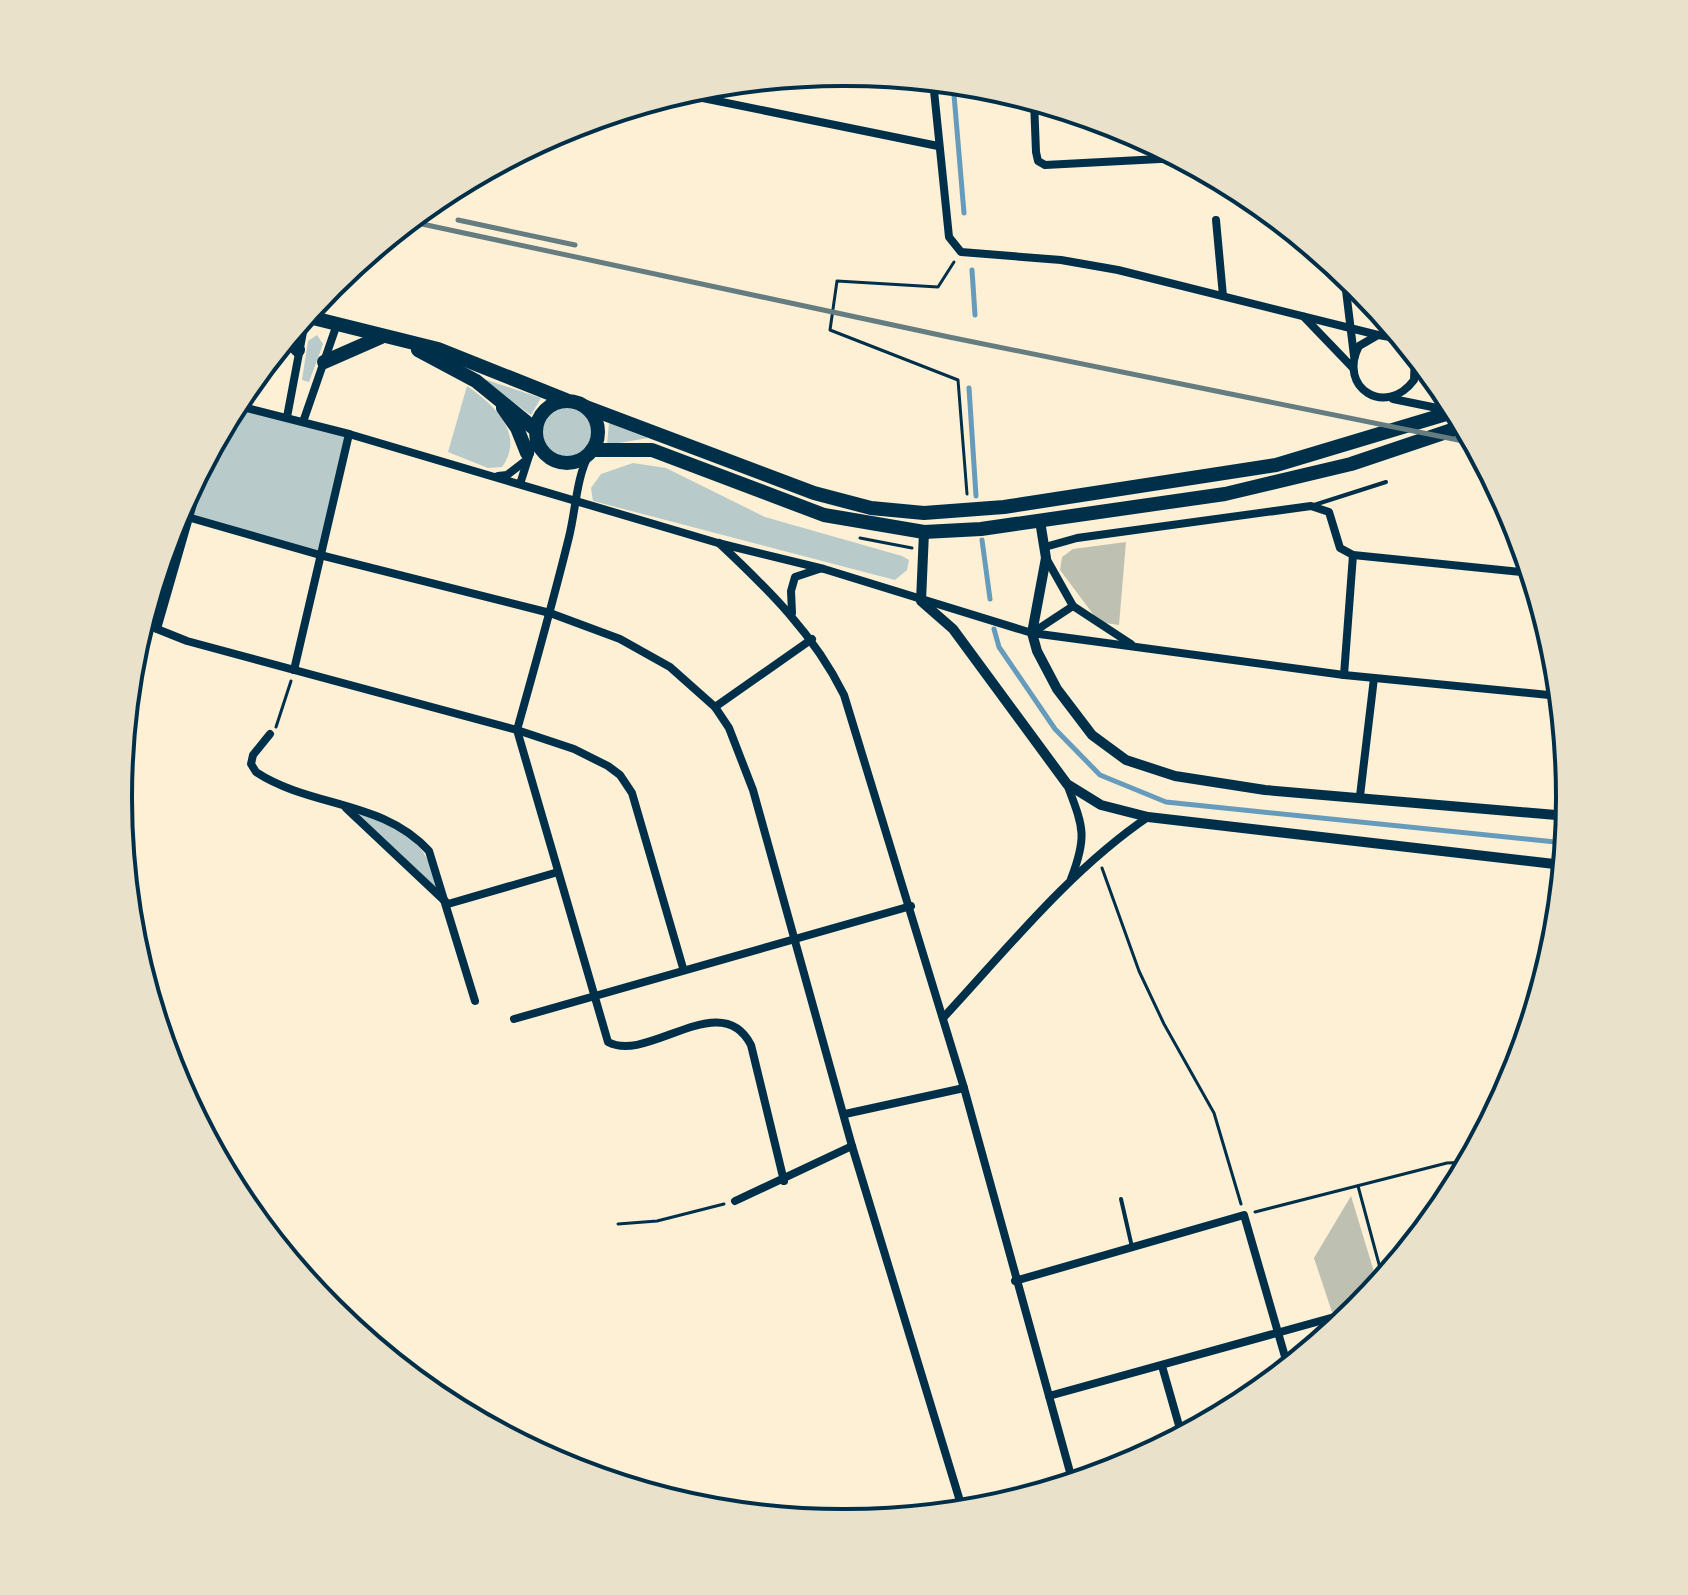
<svg xmlns="http://www.w3.org/2000/svg" width="1688" height="1595" font-family="Georgia,serif">
<style>
.green{fill:#b9caca}
.lines{fill:none;stroke-linecap:round;stroke-linejoin:round}
.stream{stroke:#669bbc;stroke-width:5}
.building{fill:#bec0b2}
.path{stroke:#003049;stroke-width:3}
.service{stroke:#003049;stroke-width:4}
.minor{stroke:#003049;stroke-width:8}
.tertiary{stroke:#003049;stroke-width:10}
.primary{stroke:#003049;stroke-width:14}
.rail{stroke:#657d81;stroke-width:5}
.rim{fill:none;stroke:#003049;stroke-width:4}
</style>
<rect width="100%" height="100%" fill="#fdf0d5"/>
<g class="green">
<polygon points="317,335 323,344 309,382 302,380 308,341"/>
<polygon points="478,377 541,398 531,415"/>
<path d="M467,386c26,18 59,48 35,81l-14,1 -40,-16z"/>
<polygon points="235,405 349,434 320,555 190,518 205,462"/>
<circle cx="567" cy="432" r="26"/>
<polygon points="609,423 648,438 607,445"/>
<polygon points="633,463 666,468 765,517 902,556 909,560 907,570 895,580 593,501 591,488 601,474"/>
<path d="M353,811c56,19 69,26 89,83z"/>
</g>
<g class="lines">
<g class="stream">
<polyline points="953,83 964,213"/>
<polyline points="972,270 975,315"/>
<polyline points="969,388 976,496"/>
<polyline points="982,540 990,599"/>
<polyline points="994,629 999,647 1055,729 1100,775 1166,802 1565,843"/>
</g>
</g>
<g class="building">
<polygon points="1126,542 1119,625 1099,622 1060,570 1062,557 1073,549"/>
<polygon points="1351,1196 1378,1285 1365,1301 1332,1312 1314,1258"/>
</g>
<g class="lines">
<g class="path">
<polyline points="954,262 938,287 837,281 830,330 958,380 967,494"/>
<polyline points="860,538 912,548"/>
<polyline points="276,727 291,681"/>
<polyline points="1102,868 1139,971 1164,1024 1214,1113 1241,1204"/>
<polyline points="1358,1186 1383,1279"/>
<polyline points="1255,1212 1447,1163 1468,1162"/>
<polyline points="618,1224 657,1221 724,1204"/>
</g>
<g class="service">
<polyline points="1314,505 1386,482"/>
<polyline points="1121,1199 1132,1247"/>
</g>
<g class="minor">
<polyline points="933,81 949,237 961,252 1061,260 1118,270 1378,335"/>
<polyline points="678,93 938,146"/>
<polyline points="1034,101 1036,152 1038,161 1045,165 1179,158"/>
<polyline points="1216,220 1223,296"/>
<polyline points="1344,274 1354,356"/>
<polyline points="1304,317 1353,368"/>
<path d="M1402,339l-24,-4 -19,11c-22,42 27,72 55,34l1,-25"/>
<polyline points="1393,399 1447,410"/>
<polyline points="235,405 349,434 718,543 824,569 1032,633 1344,675 1559,696"/>
<polyline points="287,417 306,316"/>
<polyline points="303,422 337,324"/>
<polyline points="498,476 507,475 524,462"/>
<polyline points="520,484 536,434"/>
<polyline points="177,514 320,555 550,613 620,639 670,667 715,707 729,728 753,790 852,1146 963,1511"/>
<path d="M719,543c49,46 95,91 125,152l120,393 109,395"/>
<polyline points="1045,547 1077,538 1311,506 1329,512 1340,548 1353,555 1531,573"/>
<polyline points="1046,558 1073,606 1131,644"/>
<polyline points="792,613 791,591 795,577 819,569"/>
<polyline points="144,619 157,629 187,641 517,730 574,749 608,766 620,775 632,793 683,968"/>
<polyline points="157,629 205,462"/>
<polyline points="1032,633 1073,606"/>
<polyline points="294,670 349,434"/>
<polyline points="1344,675 1353,555"/>
<polyline points="715,707 812,639"/>
<path d="M517,730l91,312c40,22 113,-56 143,3l33,136"/>
<path d="M517,730c18,-64 36,-128 52,-193 7,-28 7,-58 20,-83"/>
<path d="M270,734l-17,21 -2,9 5,8c55,36 127,28 173,79l46,150"/>
<path d="M1067,784c16,43 21,51 4,95"/>
<polyline points="1360,796 1374,678"/>
<polyline points="346,808 448,904 558,872"/>
<path d="M943,1018c64,-69 127,-148 205,-201"/>
<polyline points="514,1019 911,906"/>
<polyline points="845,1114 964,1088"/>
<polyline points="735,1201 852,1146"/>
<polyline points="1015,1281 1244,1215 1288,1367"/>
<polyline points="1162,1366 1182,1436"/>
<polyline points="1049,1396 1356,1311"/>
</g>
<g class="tertiary">
<polyline points="1040,521 1046,558 1032,633 1037,651 1057,689 1092,735 1126,760 1175,776 1265,790 1568,816"/>
<polyline points="924,532 921,601 953,629 1067,784 1101,805 1148,817 1563,865"/>
</g>
<g class="primary">
<polyline points="305,316 438,349 566,400"/>
<polyline points="287,338 298,350"/>
<polyline points="418,350 476,381 536,430"/>
<polyline points="324,362 381,337"/>
<circle cx="567" cy="432" r="31"/>
<polyline points="586,407 814,493 871,508 924,513 1004,507 1276,465 1456,411"/>
<polyline points="503,408 517,428 527,453"/>
<polyline points="592,450 652,450 824,515 924,532 981,529 1225,494 1351,464 1464,426"/>
</g>
<g class="rail">
<polyline points="458,220 575,245"/>
<polyline points="408,221 949,337 1473,443"/>
</g>
</g>
<path d="M0 0H1688V1595H0ZM843 86H845A711 711 0 0 1 1556 797V798A711 711 0 0 1 845 1509H843A711 711 0 0 1 132 798V797A711 711 0 0 1 843 86Z" fill="#e9e1ca" fill-rule="evenodd"/>
<path class="rim" d="M843 86H845A711 711 0 0 1 1556 797V798A711 711 0 0 1 845 1509H843A711 711 0 0 1 132 798V797A711 711 0 0 1 843 86Z"/>
</svg>
